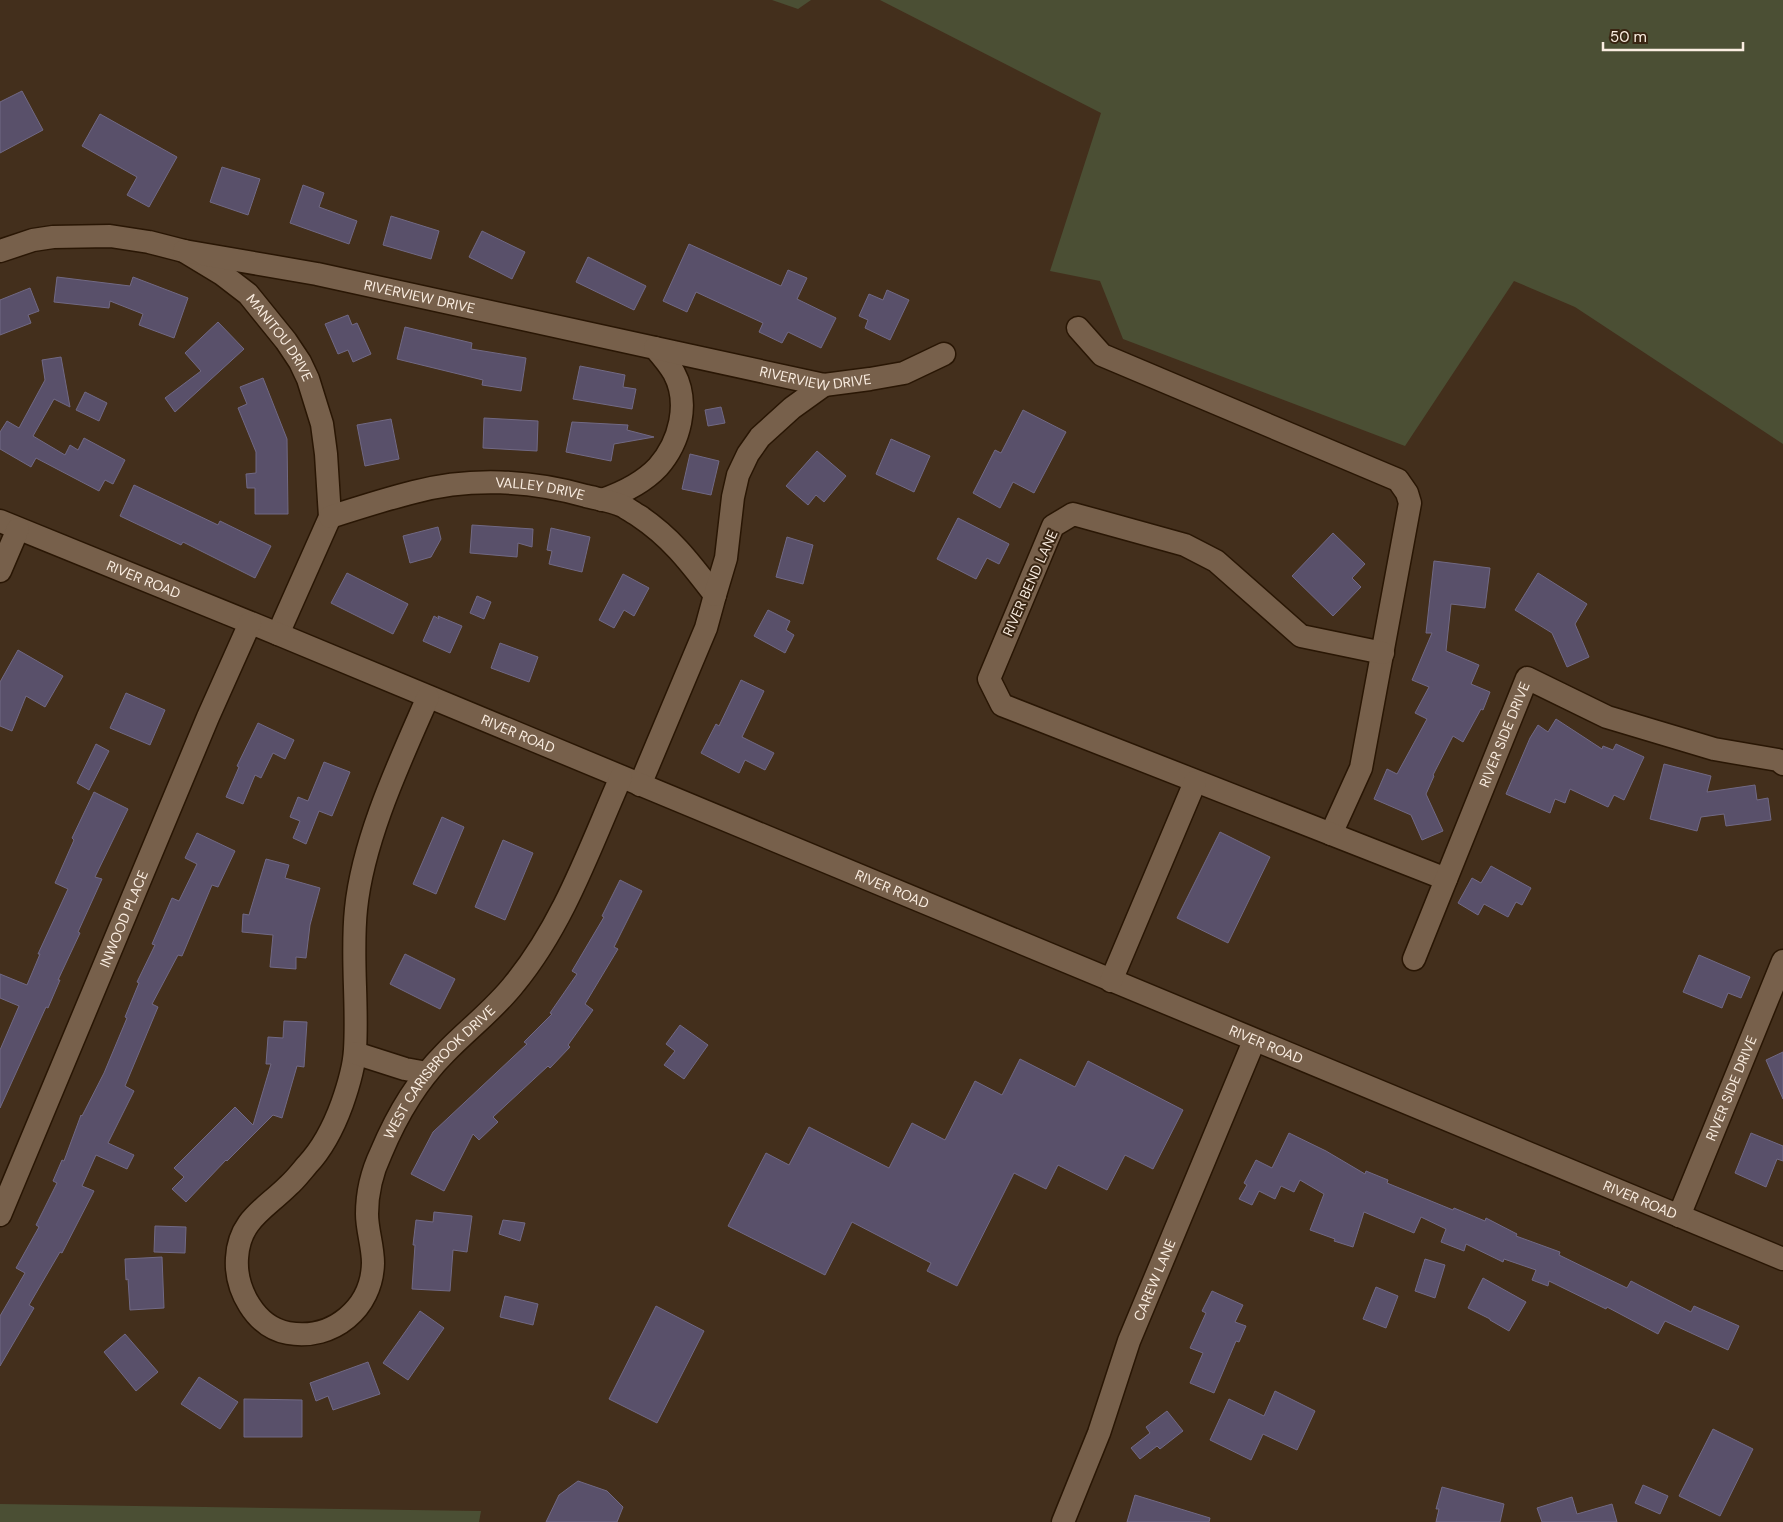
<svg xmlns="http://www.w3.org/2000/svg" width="1783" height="1522" font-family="'DM Sans',sans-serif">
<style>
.green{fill:#4b4f34}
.building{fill:#59506a;stroke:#716984}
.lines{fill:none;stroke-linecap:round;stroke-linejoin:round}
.minor-casing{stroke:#291604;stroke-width:25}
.minor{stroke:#77604b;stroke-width:22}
.labels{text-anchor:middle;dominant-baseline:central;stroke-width:4;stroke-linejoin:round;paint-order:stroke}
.street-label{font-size:14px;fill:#faede1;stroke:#392512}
</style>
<rect width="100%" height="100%" fill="#432f1c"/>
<g class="green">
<polygon points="772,0 811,0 798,9"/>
<polygon points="880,0 1783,0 1783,444 1575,307 1514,281 1405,446 1123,339 1100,281 1050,271 1101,113"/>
<polygon points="0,1504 481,1511 479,1522 0,1522"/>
</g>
<g class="building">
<polygon points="22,91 43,130 0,153 0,102"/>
<polygon points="100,114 177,157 149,207 127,195 137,177 82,146"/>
<polygon points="222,167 260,179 248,215 210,202"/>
<polygon points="303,185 324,193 319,207 357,221 349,244 290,223"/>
<polygon points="391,216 439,231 431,259 383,245"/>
<polygon points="482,231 525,252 512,279 469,257"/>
<polygon points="689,244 781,286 788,270 807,278 797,299 836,318 821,348 788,332 782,343 759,332 763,323 696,292 687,312 663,301"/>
<polygon points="588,257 646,286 634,310 576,282"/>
<polygon points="57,277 130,286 133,277 188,298 174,338 139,325 143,314 110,301 109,308 54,302"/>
<polygon points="30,288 39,311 28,315 31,323 0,335 0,300"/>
<polygon points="887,290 909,300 890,340 865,328 868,320 859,316 869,294 883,300"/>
<polygon points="348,315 352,325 357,323 371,354 353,362 348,350 338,354 325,324"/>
<polygon points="218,322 244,349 175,412 165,398 201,371 185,353"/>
<polygon points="405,327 472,343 471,349 526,358 521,391 482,385 483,380 397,359"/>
<polygon points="61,357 70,407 54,399 33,436 65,455 70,445 78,450 84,438 125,460 113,484 105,480 99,491 36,458 31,467 0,449 0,432 7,421 19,428 45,380 42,360"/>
<polygon points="580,366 625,375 623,387 636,389 632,409 573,399"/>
<polygon points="263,378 287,439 288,514 255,514 255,488 247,488 246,474 256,473 256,452 238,408 247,404 240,387"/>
<polygon points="85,392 107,403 99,421 76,410"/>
<polygon points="721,407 725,423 708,426 705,410"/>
<polygon points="1023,410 1066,432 1034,493 1013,482 1000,508 973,493 995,450 1001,453"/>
<polygon points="484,418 538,421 537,451 483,448"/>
<polygon points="391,419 399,459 365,466 357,425"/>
<polygon points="572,422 628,425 627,430 654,437 614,444 611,461 566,452"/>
<polygon points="891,439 930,456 914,492 876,474"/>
<polygon points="817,451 846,476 824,502 816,495 808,505 786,486"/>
<polygon points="690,454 719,461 711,495 682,489"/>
<polygon points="134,485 218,525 220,521 271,546 255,578 183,542 181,545 120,516"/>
<polygon points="958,518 1009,544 999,564 987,558 976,579 937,559"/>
<polygon points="472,525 533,529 532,547 518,543 517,557 470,553"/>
<polygon points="438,527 441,539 431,557 410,563 403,536"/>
<polygon points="551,528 590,537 582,572 549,564 552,551 547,550"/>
<polygon points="1333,533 1365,564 1352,578 1361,587 1333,616 1292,576"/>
<polygon points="787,537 813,545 803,584 776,577"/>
<polygon points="1434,561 1490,568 1485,608 1451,604 1446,651 1479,665 1471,684 1490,692 1483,710 1481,709 1463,742 1453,736 1433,775 1434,776 1426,794 1443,831 1422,840 1411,815 1374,799 1387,769 1397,774 1427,719 1415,713 1429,687 1412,680 1432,633 1426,633"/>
<polygon points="347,573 408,604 393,634 331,603"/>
<polygon points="1538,573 1587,604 1575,624 1589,657 1567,667 1552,633 1515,610"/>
<polygon points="623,574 649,588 634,616 624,610 614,628 599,620"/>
<polygon points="477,596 491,602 484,619 470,613"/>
<polygon points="768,610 790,621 786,630 794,635 785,653 754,636"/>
<polygon points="434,616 439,619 438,616 462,626 450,653 423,641"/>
<polygon points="500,643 538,657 529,682 491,668"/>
<polygon points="18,650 63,676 45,707 26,696 12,731 0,726 0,682"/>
<polygon points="741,680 764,691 742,737 774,753 765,770 745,760 739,773 701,753 716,724 719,726"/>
<polygon points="126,693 165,710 150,745 110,728"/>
<polygon points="1556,719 1602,749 1603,746 1613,750 1616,744 1644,757 1624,800 1614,795 1608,807 1570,789 1565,803 1555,799 1550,813 1506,794 1530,738 1538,725 1548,732"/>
<polygon points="258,723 294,740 285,759 273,753 261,778 255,775 243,804 226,797 239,767 237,766"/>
<polygon points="96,744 109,751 89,790 77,783"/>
<polygon points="324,762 350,772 332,816 319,811 306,844 293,838 300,821 290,817 298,797 308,801"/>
<polygon points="1664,764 1711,776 1707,792 1755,785 1757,800 1768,798 1771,820 1726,826 1724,814 1701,817 1697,831 1650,819"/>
<polygon points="94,792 128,809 95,877 102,879 78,932 80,933 58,980 60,980 48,1008 46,1007 0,1108 0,1050 19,1006 0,998 0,974 27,985 40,954 38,954 68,889 55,883 74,840 72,838"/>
<polygon points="442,817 464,827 436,894 413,884"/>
<polygon points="1220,832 1270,857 1228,943 1177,918"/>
<polygon points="197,833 235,851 218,887 212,885 182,956 178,955 152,1004 158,1007 125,1086 134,1091 108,1143 134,1155 127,1169 96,1155 82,1186 94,1191 62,1253 60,1252 29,1305 34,1308 0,1366 0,1316 25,1273 16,1268 39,1227 36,1225 57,1183 53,1181 62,1160 64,1161 81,1115 82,1116 104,1073 127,1018 125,1017 139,983 137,982 155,945 152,944 172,898 179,901 197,864 185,858"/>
<polygon points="503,840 533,853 505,920 475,907"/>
<polygon points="266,859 289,865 285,878 320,888 310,925 306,958 296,957 296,969 270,967 273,935 242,932 243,914 249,915"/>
<polygon points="1491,866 1531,888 1522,905 1516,902 1508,917 1484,904 1478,915 1458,903 1472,878 1481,883"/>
<polygon points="620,880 642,891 614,947 618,949 585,1004 593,1010 568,1045 570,1047 550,1068 548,1066 493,1117 498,1122 479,1140 473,1134 444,1191 411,1174 433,1132 527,1044 524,1042 552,1014 550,1013 577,974 572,971 604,917 602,916"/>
<polygon points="405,954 455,979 440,1009 390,984"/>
<polygon points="1699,955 1750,977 1741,998 1728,993 1722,1008 1683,992"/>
<polygon points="284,1021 307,1022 304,1067 297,1066 282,1118 273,1115 227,1161 226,1160 186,1202 172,1189 184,1177 174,1168 235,1107 253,1125 271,1064 266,1064 268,1037 283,1038"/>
<polygon points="680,1025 708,1045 684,1079 664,1065 675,1051 666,1044"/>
<polygon points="1783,1052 1783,1099 1766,1060"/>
<polygon points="1020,1059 1075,1087 1088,1061 1183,1110 1153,1169 1125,1155 1107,1190 1058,1165 1046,1189 1014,1173 957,1286 927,1271 931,1263 852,1222 825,1275 728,1226 766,1153 789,1165 809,1127 889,1168 912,1123 945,1140 975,1081 1002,1095"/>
<polygon points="1289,1133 1326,1151 1365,1174 1366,1171 1388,1180 1387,1183 1453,1210 1454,1208 1485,1221 1486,1218 1517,1234 1516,1236 1560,1252 1559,1255 1627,1288 1631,1281 1691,1312 1694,1306 1739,1326 1728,1350 1665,1321 1658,1334 1607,1307 1606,1309 1549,1281 1548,1286 1532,1280 1536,1270 1504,1259 1503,1262 1466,1244 1464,1251 1441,1242 1446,1229 1421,1217 1414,1233 1364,1212 1353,1247 1334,1241 1335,1239 1310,1230 1324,1194 1300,1180 1294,1192 1281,1186 1275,1199 1259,1191 1252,1205 1239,1199 1247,1185 1244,1183 1256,1160 1272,1168"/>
<polygon points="1751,1133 1783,1146 1783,1161 1777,1159 1766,1187 1735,1173"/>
<polygon points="434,1212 472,1216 467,1252 453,1250 450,1291 412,1289 415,1245 413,1245 416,1220 433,1222"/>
<polygon points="503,1220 525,1223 520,1241 499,1234"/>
<polygon points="155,1226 186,1227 185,1253 154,1252"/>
<polygon points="162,1257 164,1308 130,1310 128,1279 126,1280 125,1259"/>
<polygon points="1425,1259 1445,1265 1435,1298 1415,1291"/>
<polygon points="1483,1278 1526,1302 1509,1331 1490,1320 1490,1319 1468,1308"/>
<polygon points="1376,1287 1398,1296 1386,1328 1363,1319"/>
<polygon points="1212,1291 1243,1305 1235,1322 1246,1326 1239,1342 1236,1341 1214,1393 1190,1383 1203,1353 1190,1348 1206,1313 1202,1311"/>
<polygon points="505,1296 538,1304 533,1325 500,1317"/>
<polygon points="656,1306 704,1331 657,1423 609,1399"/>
<polygon points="420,1311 444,1328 408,1380 383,1363"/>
<polygon points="125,1334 158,1372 136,1391 104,1352"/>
<polygon points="368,1362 380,1394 333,1410 328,1396 316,1401 310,1383"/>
<polygon points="199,1377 238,1402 220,1429 181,1404"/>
<polygon points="1275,1391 1315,1411 1297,1450 1263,1434 1251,1460 1210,1440 1229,1399 1264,1416"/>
<polygon points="244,1399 302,1400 302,1437 244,1437"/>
<polygon points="1167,1411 1183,1431 1160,1449 1157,1446 1140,1459 1131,1448 1150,1433 1146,1427"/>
<polygon points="1713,1429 1753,1449 1720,1516 1679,1496"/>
<polygon points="578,1481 607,1491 623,1507 617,1522 546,1522 559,1495"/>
<polygon points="1643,1485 1668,1496 1660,1514 1635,1503"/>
<polygon points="1442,1487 1504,1504 1500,1522 1436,1522 1439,1509 1436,1509"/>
<polygon points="1135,1495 1210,1518 1209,1522 1127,1522"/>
<polygon points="1572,1497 1577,1514 1612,1504 1617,1522 1542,1522 1537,1508"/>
</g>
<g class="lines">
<g class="minor-casing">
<g id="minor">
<path id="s1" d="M0,251l33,-11 20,-3 57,-1 39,6 35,9 38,23 26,20 38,47 14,21 8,17 14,45 4,30 4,63 -52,117"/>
<path id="s2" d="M184,251l133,23 338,74c7,8 14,16 19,25 16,30 6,69 -16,94 -15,16 -36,26 -56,33"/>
<polyline points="1078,328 1102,355 1398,480 1407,493 1410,503 1361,768 1331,834"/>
<path id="s3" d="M655,348l169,37 46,-6 34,-6 40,-19"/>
<path id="s4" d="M330,517c28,-9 56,-18 84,-25 56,-15 117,-12 172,4 12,3 26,5 37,10 5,3 11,7 16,10 33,22 52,48 76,79l-9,33 -66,157"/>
<path id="s5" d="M0,521l278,113 1505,625"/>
<polyline points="0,571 18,529"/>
<polyline points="715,595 726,558 733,497 738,475 748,454 760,437 792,408 824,385"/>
<polyline points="1383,653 1301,636 1216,561 1185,545 1073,514 1053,526 989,679 1002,705 1446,879"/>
<path id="s6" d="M428,697c-28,64 -65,142 -72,212 -5,47 2,94 -1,141 -1,18 -7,37 -13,54 -8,22 -19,44 -35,61 -6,7 -12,15 -19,21 -23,23 -49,34 -51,72 -2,31 18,69 51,75 45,8 84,-25 85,-70 0,-17 -6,-33 -6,-49 0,-22 5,-42 14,-61 15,-36 37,-73 64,-100 23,-24 50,-44 70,-70 49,-60 75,-136 106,-206"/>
<path id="s7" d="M1414,959l113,-281 80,39 107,32 64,11 5,4"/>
<polyline points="1111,981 1195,782"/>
<polyline points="355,1053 405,1069 427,1073"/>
<path id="s8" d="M0,1215l208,-498 42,-94"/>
<path id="s9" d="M1679,1216l104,-255"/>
<path id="s10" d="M1063,1522l36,-89 30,-92 125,-300"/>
</g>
</g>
<use href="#minor" class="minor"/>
</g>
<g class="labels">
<g class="street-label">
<text stroke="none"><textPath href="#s2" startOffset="240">RIVERVIEW DRIVE</textPath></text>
<text stroke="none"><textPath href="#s1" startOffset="319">MANITOU DRIVE</textPath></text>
<text stroke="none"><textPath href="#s3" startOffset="164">RIVERVIEW DRIVE</textPath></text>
<text stroke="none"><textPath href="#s4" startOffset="215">VALLEY DRIVE</textPath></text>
<text stroke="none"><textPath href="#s5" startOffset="155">RIVER ROAD</textPath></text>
<text transform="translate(1030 583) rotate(-66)">RIVER BEND LANE</text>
<text stroke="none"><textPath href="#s5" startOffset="560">RIVER ROAD</textPath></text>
<text stroke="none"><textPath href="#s7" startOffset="242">RIVER SIDE DRIVE</textPath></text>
<text stroke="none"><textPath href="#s5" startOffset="965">RIVER ROAD</textPath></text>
<text stroke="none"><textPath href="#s8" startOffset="321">INWOOD PLACE</textPath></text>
<text stroke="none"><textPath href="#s5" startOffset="1370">RIVER ROAD</textPath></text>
<text stroke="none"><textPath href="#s6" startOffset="1049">WEST CARISBROOK DRIVE</textPath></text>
<text stroke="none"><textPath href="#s9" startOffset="138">RIVER SIDE DRIVE</textPath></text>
<text stroke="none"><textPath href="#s5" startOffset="1775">RIVER ROAD</textPath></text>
<text stroke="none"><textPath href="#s10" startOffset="259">CAREW LANE</textPath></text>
</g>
</g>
<path d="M1603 42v8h140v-8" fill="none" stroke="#faede1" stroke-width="2.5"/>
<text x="1610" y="42" font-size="15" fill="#faede1" stroke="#392512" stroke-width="4" paint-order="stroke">50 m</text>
</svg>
